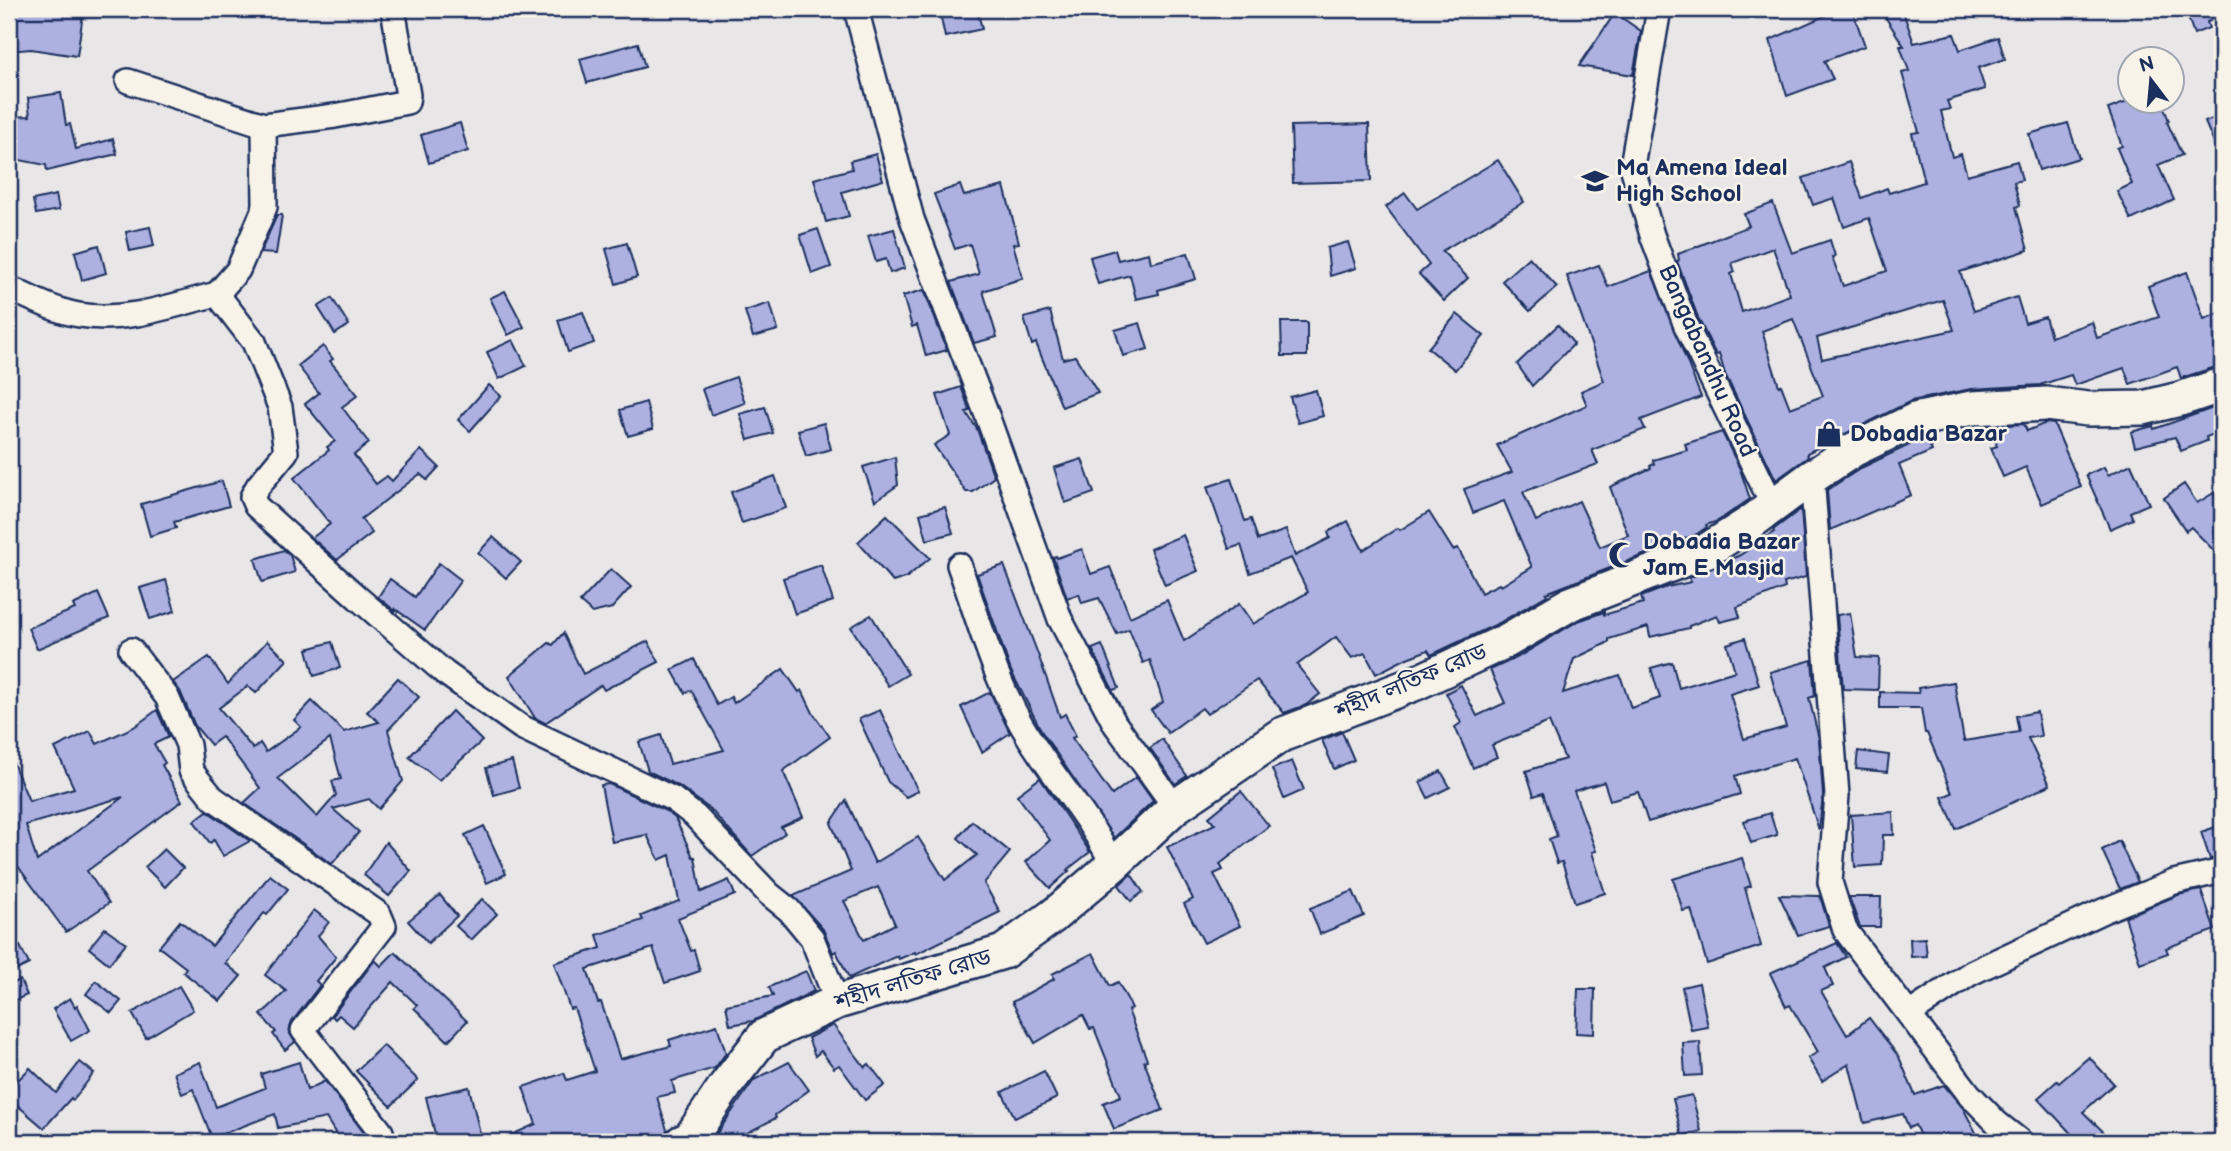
<svg xmlns="http://www.w3.org/2000/svg" width="2231" height="1151" font-family="'Balsamiq Sans','Noto Sans Bengali',sans-serif">
<style>
.building{fill:#acb1e2;stroke:#1b2f5e;stroke-width:2;fill-rule:evenodd}
.lines{fill:none;stroke-linecap:round;stroke-linejoin:round}
.street-casing{stroke:#1b2f5e;stroke-width:28}
.secondary-casing{stroke:#1b2f5e;stroke-width:38}
.street{stroke:#f7f3e8;stroke-width:23}
.secondary{stroke:#f7f3e8;stroke-width:33}
.labels{text-anchor:middle;dominant-baseline:central;stroke-width:5;stroke-linejoin:round;paint-order:stroke}
.poi-label{font-size:23px;font-weight:bold;fill:#1b2f5e;stroke:#f7f3e8;text-anchor:start}
.street-label{font-size:23px;fill:#1b2f5e;stroke:#f7f3e8}
</style>
<rect width="100%" height="100%" fill="#e8e6e7"/>
<filter id="ink" filterUnits="userSpaceOnUse"><feTurbulence type="fractalNoise" baseFrequency=".0143" numOctaves="2"/><feDisplacementMap in="SourceGraphic" scale="14" xChannelSelector="R" yChannelSelector="G"/><feConvolveMatrix kernelMatrix="1 2 1 2 8 2 1 2 1" color-interpolation-filters="sRGB"/></filter>
<g filter="url(#ink)">
<g class="building">
<polygon points="9,9 66,9 83,14 77,56 31,49 9,51"/>
<polygon points="939,9 977,9 982,29 945,37"/>
<polygon points="1827,9 1852,9 1865,46 1824,61 1833,79 1787,96 1770,40 1829,14"/>
<path d="M1880,9h22l12,34 40,-9 6,16 38,-13 7,22 -27,9 7,21 -38,12 3,8 -9,2 11,46 9,-3 6,21 50,-14 5,19 -8,2 6,23 -4,2 12,43 -68,22 14,39 43,-14 8,26 20,-6 6,20 41,-15 5,16 62,-21 -11,-31 39,-14 17,47 18,-7v49l-4,2 1,3 -38,12 -4,-11 -47,17 -6,-16 -49,17 -4,-10 -31,10 -69,4 -60,12 -104,52 1,4 -32,23 -51,-106 -6,-20 -3,1 -17,-35 -22,-59 2,-1 -1,-6 71,-28 -5,-12 29,-11 19,50 38,-13 5,16 -3,1 11,29 44,-15 -18,-53 -25,9 -10,-29 -21,7 -10,-27 46,-16 13,36 25,-10 2,5 35,-11 -12,-49 7,-1 -17,-59 7,-2 -9,-25h4zM1773,248l17,47 -48,17 -11,-38 4,-2 -3,-9zM1943,300l11,30 -132,29 -5,-21zM1793,319l30,77 -33,12 -9,-23 -2,1 -17,-55z"/>
<polygon points="2185,9 2222,9 2222,17 2207,22 2209,28 2194,34"/>
<polygon points="1615,13 1641,31 1633,75 1579,66"/>
<polygon points="638,43 645,67 587,83 580,59"/>
<polygon points="61,93 66,125 70,124 76,149 113,139 117,154 47,171 46,165 9,158 9,117 30,116 28,98"/>
<polygon points="2127,102 2162,102 2169,121 2167,122 2182,155 2158,165 2174,200 2131,220 2117,191 2132,184 2117,148 2122,146 2108,109"/>
<polygon points="2222,115 2222,162 2205,122"/>
<polygon points="460,123 468,151 429,163 421,135"/>
<polygon points="2068,123 2079,158 2039,170 2029,134"/>
<polygon points="1369,124 1371,181 1293,183 1291,126"/>
<polygon points="876,154 883,180 842,192 849,216 826,222 814,179 852,169 850,161"/>
<polygon points="1498,160 1524,202 1442,251 1468,278 1444,301 1419,274 1429,265 1386,207 1405,193 1417,209"/>
<polygon points="960,185 964,196 1004,186 1019,243 1013,244 1023,278 983,291 997,337 974,343 951,282 979,274 970,244 955,249 934,194"/>
<polygon points="56,195 59,210 36,214 33,200"/>
<polygon points="277,215 282,215 276,254 260,253"/>
<polygon points="150,227 154,246 130,251 126,232"/>
<polygon points="818,229 831,267 812,274 800,235"/>
<polygon points="894,229 905,268 890,273 886,259 876,262 868,236"/>
<polygon points="1348,242 1356,268 1330,276 1327,248"/>
<polygon points="627,243 637,277 616,284 606,249"/>
<polygon points="99,245 106,273 82,280 75,252"/>
<polygon points="1115,250 1118,260 1149,253 1151,263 1188,253 1196,279 1158,290 1159,294 1136,299 1130,275 1098,284 1090,257"/>
<polygon points="1529,257 1557,287 1530,311 1502,281"/>
<polygon points="1599,265 1608,287 1651,271 1701,397 1641,420 1645,429 1592,450 1598,464 1523,492 1536,521 1579,501 1600,547 1628,535 1610,487 1651,468 1650,466 1654,464 1653,460 1687,450 1685,444 1722,432 1740,469 1750,499 1718,521 1706,525 1707,527 1697,534 1546,593 1547,595 1499,623 1431,655 1428,650 1407,658 1376,674 1365,653 1352,658 1336,637 1297,665 1320,694 1306,705 1284,713 1257,680 1207,714 1202,708 1168,733 1151,710 1163,702 1150,660 1143,663 1129,629 1117,634 1099,598 1082,603 1079,594 1067,598 1053,557 1056,556 1057,558 1082,549 1091,574 1110,567 1130,617 1167,600 1184,641 1239,604 1253,624 1308,592 1291,558 1250,573 1241,545 1229,549 1207,487 1231,479 1245,521 1251,519 1258,540 1286,530 1295,556 1330,538 1328,532 1348,521 1363,550 1398,528 1400,530 1429,512 1453,550 1458,548 1481,593 1499,584 1501,586 1532,567 1504,501 1473,513 1464,489 1512,472 1497,445 1587,405 1581,391 1604,381 1567,276"/>
<polygon points="924,290 947,350 926,356 917,325 912,327 903,296"/>
<polygon points="505,291 524,327 508,335 490,298"/>
<polygon points="332,298 349,325 335,334 318,307"/>
<polygon points="770,303 778,330 753,337 745,311"/>
<polygon points="1050,311 1063,359 1075,356 1098,393 1062,407 1036,343 1032,345 1024,318"/>
<polygon points="583,312 594,343 568,352 558,320"/>
<polygon points="1457,314 1484,336 1455,370 1428,348"/>
<polygon points="1281,322 1307,322 1307,356 1282,356"/>
<polygon points="1140,323 1148,349 1123,356 1115,330"/>
<polygon points="1558,325 1574,344 1532,386 1517,364"/>
<polygon points="513,340 526,366 499,379 487,352"/>
<polygon points="323,346 333,359 330,361 358,395 342,407 369,443 354,455 376,484 387,476 392,481 421,450 439,467 427,480 420,474 361,519 372,533 337,560 312,538 330,524 294,478 329,450 327,447 335,441 305,404 319,393 298,366"/>
<polygon points="736,377 745,403 711,415 702,389"/>
<polygon points="489,385 501,396 470,431 458,420"/>
<polygon points="961,387 970,411 966,412 977,429 994,477 973,492 966,492 934,445 950,435 937,395"/>
<polygon points="1316,390 1323,416 1298,423 1290,397"/>
<polygon points="646,402 653,429 628,436 620,410"/>
<polygon points="2222,405 2222,431 2206,437 2207,441 2181,451 2175,437 2135,447 2131,432 2153,426 2154,429"/>
<polygon points="765,407 773,433 748,440 740,414"/>
<polygon points="824,423 831,449 806,456 798,430"/>
<polygon points="2046,423 2054,424 2081,487 2042,504 2026,467 2003,477 1991,448 1997,446 1990,426 2024,424 2027,431"/>
<polygon points="1926,437 1932,451 1899,465 1911,495 1830,530 1827,490 1863,467"/>
<polygon points="895,457 898,485 875,501 863,467"/>
<polygon points="1082,459 1094,493 1065,503 1054,468"/>
<polygon points="2131,464 2149,504 2130,512 2133,519 2110,529 2086,475 2104,467 2108,475"/>
<polygon points="775,476 786,508 742,523 731,492"/>
<polygon points="222,481 229,506 174,522 176,528 150,536 141,504"/>
<polygon points="2184,484 2197,503 2222,488 2222,559 2191,527 2186,531 2164,498"/>
<polygon points="945,507 953,533 927,540 920,514"/>
<polygon points="1801,509 1806,577 1784,583 1785,588 1737,607 1740,617 1720,622 1717,615 1689,626 1689,628 1650,637 1648,627 1609,639 1609,642 1574,659 1563,693 1620,675 1631,708 1660,698 1651,668 1672,662 1679,688 1709,679 1735,671 1727,644 1745,638 1759,685 1730,694 1744,739 1786,727 1770,672 1812,660 1815,696 1809,698 1819,739 1823,795 1819,830 1795,758 1735,776 1740,794 1648,822 1638,792 1610,800 1604,782 1574,791 1596,851 1592,852 1605,893 1575,903 1562,862 1557,863 1549,839 1557,836 1543,793 1534,796 1526,771 1565,759 1549,722 1492,745 1497,757 1473,768 1455,727 1461,723 1446,693 1461,685 1477,716 1505,703 1490,670 1518,657 1578,621 1604,612 1604,615 1643,603 1641,597 1667,587 1691,582 1689,578 1740,555 1774,532 1773,530"/>
<polygon points="887,515 930,558 907,577 893,582 858,542"/>
<polygon points="1183,535 1198,571 1165,585 1150,549"/>
<polygon points="493,537 521,562 506,578 478,553"/>
<polygon points="284,550 290,555 295,572 262,582 255,559"/>
<polygon points="439,563 461,580 425,630 395,609 395,611 378,597 390,579 415,597"/>
<polygon points="821,565 833,601 795,614 783,578"/>
<polygon points="1004,565 1039,657 1060,717 1065,714 1076,736 1072,738 1112,795 1136,777 1153,801 1114,838 1042,732 1011,671 977,574"/>
<polygon points="611,569 631,587 612,608 592,613 580,602"/>
<polygon points="166,580 175,611 150,619 140,588"/>
<polygon points="98,593 109,618 37,649 28,628 75,609 73,605"/>
<polygon points="1850,613 1857,657 1879,658 1878,690 1843,689 1837,615"/>
<polygon points="871,615 908,674 888,686 851,627"/>
<polygon points="563,633 583,674 648,641 659,662 604,690 601,685 545,723 535,718 509,676 549,643 553,645"/>
<path d="M267,641l20,19 -31,33 -8,-7 -29,22 34,41 7,-6 6,9 35,-25 -7,-7 18,-19 32,31 35,-10 -12,-10 31,-34 21,19 -31,33 15,51 -24,28 -10,-10 -36,10 26,23 -27,32 -88,-61 16,-15 -38,-51 -11,8 -16,-19 -15,-35 -7,-9 36,-25 19,27zM330,739l11,40 -9,2 4,14 -19,22 -39,-39z"/>
<polygon points="332,642 340,668 314,676 307,649"/>
<polygon points="1102,645 1119,688 1113,690 1092,649"/>
<polygon points="694,659 717,705 731,697 734,703 783,669 799,692 802,690 813,713 830,737 783,771 803,817 781,827 785,833 752,856 711,810 679,786 648,771 639,742 661,735 670,764 724,750 691,690 685,693 672,670"/>
<polygon points="1954,682 1964,741 2019,732 2016,716 2037,712 2041,736 2028,738 2050,785 1956,829 1942,797 1952,793 1927,733 1925,733 1921,708 1880,708 1880,692 1919,693 1918,688"/>
<polygon points="990,692 1010,733 982,752 961,707"/>
<path d="M157,710l12,27 -15,7 11,19 -3,2 20,36 -95,70 22,32 -43,29 -57,-78v-101l20,48 45,-13 -19,-40 35,-17 7,13 37,-17zM123,797l-86,64 -11,-36z"/>
<polygon points="880,710 918,791 906,797 888,782 859,719"/>
<polygon points="452,711 482,741 439,780 409,757"/>
<polygon points="1342,732 1354,760 1334,769 1322,740"/>
<polygon points="1162,739 1187,776 1175,784 1150,748"/>
<polygon points="1858,751 1889,755 1887,772 1856,769"/>
<polygon points="512,761 519,788 494,795 486,768"/>
<polygon points="1292,761 1304,790 1284,799 1272,769"/>
<polygon points="1441,771 1450,787 1428,798 1420,782"/>
<polygon points="1040,778 1090,852 1067,870 1069,871 1050,888 1026,862 1050,840 1017,795"/>
<polygon points="609,784 666,811 675,818 693,857 695,857 701,892 729,880 735,895 678,918 691,951 694,950 700,971 665,983 653,948 587,969 598,1003 601,1002 620,1059 671,1046 669,1040 717,1025 726,1053 715,1068 672,1081 675,1093 657,1097 667,1130 663,1142 496,1142 536,1124 523,1087 564,1073 567,1080 595,1071 574,1008 570,1009 554,963 601,948 597,935 643,920 641,916 679,901 670,855 659,860 647,835 612,842 601,785"/>
<polygon points="1241,791 1269,826 1220,864 1223,870 1214,874 1240,926 1204,943 1184,904 1193,899 1167,847 1215,824 1209,817"/>
<path d="M846,800l29,63 43,-26 27,43 32,-25 -19,-17 14,-17 38,31 -26,31 16,29 -84,42 -1,-2 -16,7 -2,-3 -48,22 -13,-27 -3,2 -10,-24 -30,-33 58,-25 -20,-48zM878,887l17,37 -31,16 -20,-39z"/>
<polygon points="207,811 250,841 223,856 214,840 210,843 194,821"/>
<polygon points="1893,812 1894,835 1883,835 1882,865 1855,867 1851,815"/>
<polygon points="1770,813 1777,835 1751,843 1744,821"/>
<polygon points="2222,825 2222,857 2210,859 2201,832"/>
<polygon points="484,826 506,874 487,883 465,835"/>
<polygon points="2119,841 2138,882 2120,889 2102,850"/>
<polygon points="386,842 411,871 389,896 364,875"/>
<polygon points="164,849 183,868 165,887 145,867"/>
<polygon points="1742,858 1751,886 1745,888 1761,946 1707,964 1691,909 1683,911 1673,879"/>
<polygon points="1131,874 1143,892 1131,901 1119,885"/>
<polygon points="270,875 288,889 267,915 264,913 225,963 241,976 220,1001 183,972 186,968 159,947 180,921 212,946"/>
<polygon points="2201,890 2215,930 2166,948 2168,953 2140,963 2125,917 2178,895"/>
<polygon points="1353,891 1364,916 1320,934 1310,908"/>
<polygon points="440,895 457,916 428,943 408,921"/>
<polygon points="1779,895 1820,896 1829,926 1798,935"/>
<polygon points="1849,897 1881,897 1880,927 1860,927"/>
<polygon points="482,899 497,914 471,940 456,926"/>
<polygon points="314,910 329,922 318,936 336,957 316,981 320,985 292,1022 289,1032 295,1042 285,1050 273,1034 276,1032 261,1015 286,991 265,975"/>
<polygon points="105,928 126,943 109,964 89,948"/>
<polygon points="1925,938 1927,956 1911,957 1910,939"/>
<polygon points="1837,943 1846,957 1825,968 1833,986 1821,991 1847,1035 1869,1018 1899,1057 1915,1095 1944,1085 1963,1108 1981,1142 1923,1142 1915,1125 1909,1128 1903,1114 1864,1123 1849,1064 1822,1081 1808,1058 1818,1052 1790,1005 1786,1007 1770,973"/>
<polygon points="20,946 29,964 9,974 9,952"/>
<polygon points="395,952 467,1021 448,1041 414,1008 417,1005 393,982 353,1027 339,1015 335,1019 332,1016 375,960 381,966"/>
<polygon points="1093,953 1110,986 1118,982 1132,1008 1128,1010 1147,1060 1144,1061 1163,1110 1114,1129 1103,1103 1121,1096 1094,1028 1090,1029 1083,1015 1035,1043 1012,1002 1054,979 1052,974"/>
<polygon points="806,971 814,991 753,1021 730,1025 726,1005 773,996 769,987"/>
<polygon points="20,980 27,995 9,1003 9,985"/>
<polygon points="96,981 121,1001 111,1013 86,994"/>
<polygon points="1699,983 1708,1027 1691,1030 1682,987"/>
<polygon points="179,986 193,1010 146,1038 132,1013"/>
<polygon points="1578,989 1595,989 1594,1034 1576,1033"/>
<polygon points="70,998 75,1007 77,1005 90,1030 71,1041 53,1009"/>
<polygon points="833,1025 865,1067 869,1064 885,1085 865,1100 839,1065 834,1068 821,1051 815,1056 808,1038"/>
<polygon points="1700,1042 1702,1075 1685,1076 1683,1043"/>
<polygon points="383,1045 418,1080 391,1106 356,1071"/>
<polygon points="2089,1057 2114,1084 2083,1112 2114,1142 2079,1142 2038,1098 2057,1081 2059,1083"/>
<polygon points="80,1062 94,1073 73,1100 71,1098 44,1128 17,1105 9,1114 9,1089 30,1068 56,1093"/>
<polygon points="200,1062 216,1107 265,1088 261,1074 299,1062 307,1090 325,1081 367,1137 360,1142 341,1142 326,1118 278,1128 275,1114 212,1138 193,1089 182,1094 174,1073"/>
<polygon points="789,1062 809,1090 775,1115 776,1118 737,1138 738,1142 711,1142 754,1080"/>
<polygon points="1044,1071 1057,1098 1015,1118 1002,1092"/>
<polygon points="469,1087 482,1142 437,1142 426,1097"/>
<polygon points="1692,1095 1701,1131 1682,1136 1673,1099"/>
</g>
<g class="lines">
<g class="street-casing">
<g id="street">
<polyline points="856,9 912,219 988,418 1060,619 1115,724 1175,807"/>
<polyline points="1659,9 1632,166 1652,235 1686,326 1773,506"/>
<polyline points="128,81 264,125"/>
<path d="M9,288c22,10 46,23 70,27 47,8 94,-10 138,-21l37,48 26,65 6,45 -28,34 -6,11 4,9 102,92 87,75 76,54 152,72 22,17 74,78 20,16 23,28 25,64"/>
<polyline points="217,294 238,270 265,207 264,125 335,116 407,102 408,95 393,9"/>
<polyline points="1812,477 1837,795 1830,882 1845,930 1969,1094 1997,1123 2021,1142"/>
<path d="M959,565c20,56 38,123 71,174 27,43 61,80 83,126"/>
<polyline points="131,650 167,697 188,745 191,771 213,798 379,914 384,926 303,1030 381,1132 384,1142"/>
<polyline points="1909,1014 1971,973 2103,911 2174,882 2222,871"/>
</g>
</g>
<g class="secondary-casing">
<polyline id="secondary" points="682,1142 689,1140 726,1085 764,1036 837,1002 1003,952 1053,916 1113,865 1175,807 1281,735 1416,683 1508,640 1570,604 1706,551 1750,523 1812,477 1853,450 1915,420 1972,408 2046,404 2088,409 2143,408 2180,399 2222,385"/>
</g>
<use href="#street" class="street"/>
<use href="#secondary" class="secondary"/>
</g>
</g>
<defs>
<g id="school-bare" transform="scale(2.1)"><path d="M0-5L7-2L0 1L-7-2ZM-4 1L0 2.5L4 1V4Q0 6-4 4Z" fill="#1b2f5e" stroke="#f7f3e8" stroke-width="2.5" paint-order="stroke"/></g>
<g id="shop-bare" transform="scale(2.1)"><path d="M-5-2.5h2.3a2.7 3.5 0 0 1 5.4 0H5L5.5 6h-11ZM-1.5-2.5h3a1.5 2.3 0 0 0-3 0Z" fill="#1b2f5e" stroke="#f7f3e8" stroke-width="2.5" paint-order="stroke"/></g>
<g id="mosque-bare" transform="scale(2.1)"><path d="M3.5-4.9A6 6 0 1 0 3.5 4.9A5 5 0 1 1 3.5-4.9Z" fill="#1b2f5e" stroke="#f7f3e8" stroke-width="2.5" paint-order="stroke"/></g>
</defs>
<g fill-rule="evenodd">
<use href="#school-bare" x="1595" y="181"/>
<use href="#shop-bare" x="1829" y="434"/>
<use href="#mosque-bare" x="1622" y="555"/>
</g>
<g class="labels">
<g class="poi-label">
<text x="1616" y="168">Ma Amena Ideal<tspan x="1616" dy="26">High School</tspan></text>
<text x="1850" y="434">Dobadia Bazar</text>
<text x="1643" y="542">Dobadia Bazar<tspan x="1643" dy="26">Jam E Masjid</tspan></text>
</g>
<g class="street-label">
<text transform="translate(1707 361) rotate(66)">Bangabandhu Road</text>
<text transform="translate(1411 682) rotate(-23)">শহীদ লতিফ রোড</text>
<text transform="translate(913 980) rotate(-17)">শহীদ লতিফ রোড</text>
</g>
</g>
<rect width="2231" height="1151" fill="none" stroke="#f7f3e8" stroke-width="35"/>
<rect x="18" y="18" width="2196" height="1116" fill="none" stroke="#1b2f5e" stroke-width="2.5" filter="url(#ink)"/>
<g transform="translate(2151 80) rotate(344)"><circle r="33" fill="#f7f3e8" stroke="#9fa5b1" stroke-width="2"/>
<path d="M0-5L12 26L0 18L-12 26Z" fill="#1b2f5e"/>
<text y="-10" font-size="19" font-weight="bold" text-anchor="middle" fill="#1b2f5e">N</text>
</g>
</svg>
